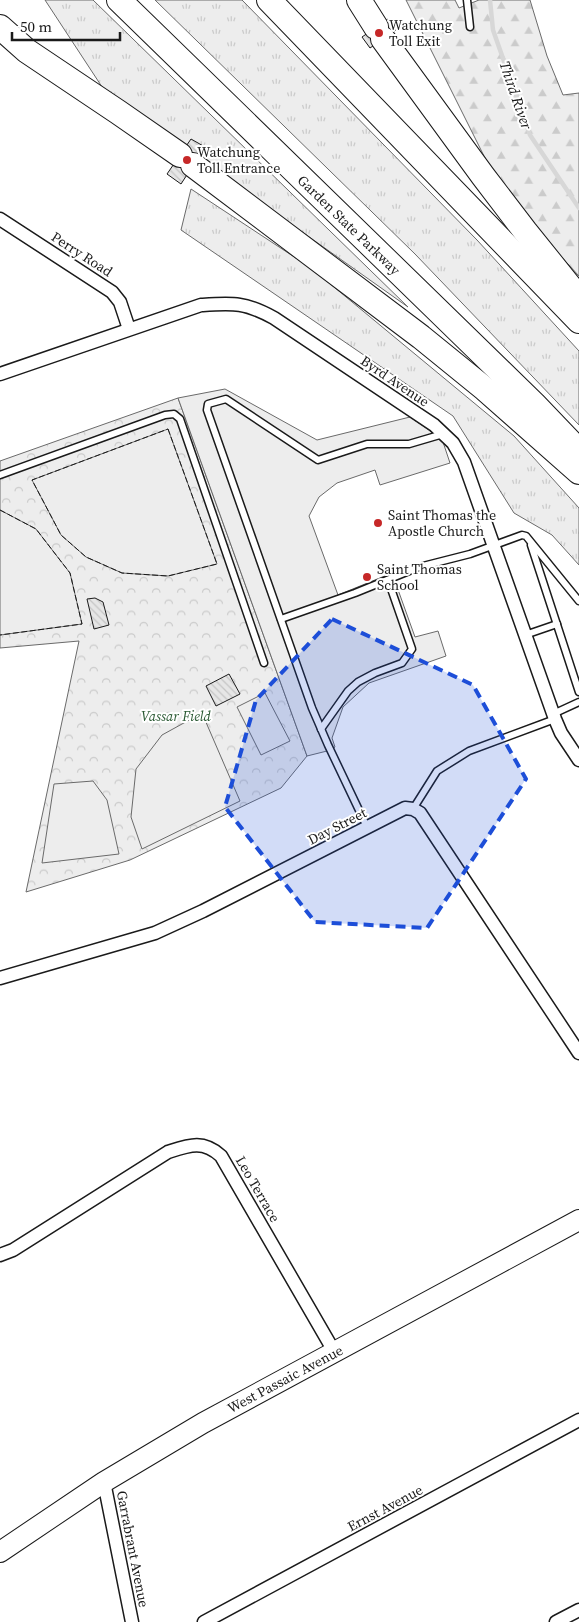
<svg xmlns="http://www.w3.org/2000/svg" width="579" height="1622" font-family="'Source Serif 4',serif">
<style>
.grass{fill:url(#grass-tufts);stroke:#6a6a6a}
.forest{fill:url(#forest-firs);stroke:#6a6a6a}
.park{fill:url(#park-crowns);stroke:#6a6a6a}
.built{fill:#ededed;stroke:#6a6a6a}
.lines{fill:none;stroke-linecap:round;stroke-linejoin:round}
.stream{stroke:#d7d7d7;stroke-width:4.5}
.building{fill:url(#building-back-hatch);stroke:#1a1a1a}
.lane-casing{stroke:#1a1a1a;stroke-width:9}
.street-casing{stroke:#1a1a1a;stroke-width:15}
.primary-casing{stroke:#1a1a1a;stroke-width:22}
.highway-casing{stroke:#1a1a1a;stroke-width:26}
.lane{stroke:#fff;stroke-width:6}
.street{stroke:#fff;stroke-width:12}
.primary{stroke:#fff;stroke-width:20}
.highway{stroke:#fff;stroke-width:24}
.fence{stroke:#1a1a1a;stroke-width:1;stroke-dasharray:6 2.5;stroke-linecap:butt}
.marked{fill:#1d4ed8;fill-opacity:0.2;stroke:#1d4ed8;stroke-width:4;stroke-dasharray:10 6;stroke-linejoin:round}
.poi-dot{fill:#c62828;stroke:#fff;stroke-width:2}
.labels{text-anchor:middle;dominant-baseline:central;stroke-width:4;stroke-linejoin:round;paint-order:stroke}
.poi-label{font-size:14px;fill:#1a1a1a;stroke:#fff;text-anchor:start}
.street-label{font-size:14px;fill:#1a1a1a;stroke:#fff}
.park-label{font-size:14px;font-style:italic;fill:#2b5a34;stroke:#fff}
.water-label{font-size:15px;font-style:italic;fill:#1a1a1a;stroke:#fff}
</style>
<defs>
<pattern id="grass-tufts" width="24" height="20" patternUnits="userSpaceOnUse" patternTransform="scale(1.25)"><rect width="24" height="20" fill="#ededed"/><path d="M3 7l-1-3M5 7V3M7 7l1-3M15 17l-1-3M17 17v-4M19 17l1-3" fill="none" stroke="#cbcbcb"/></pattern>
<pattern id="forest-firs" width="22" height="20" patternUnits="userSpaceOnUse" patternTransform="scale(1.25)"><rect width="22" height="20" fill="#ededed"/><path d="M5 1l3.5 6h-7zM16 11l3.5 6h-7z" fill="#cbcbcb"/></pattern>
<pattern id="park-crowns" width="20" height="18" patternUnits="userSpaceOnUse" patternTransform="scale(1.25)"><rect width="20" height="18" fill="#ededed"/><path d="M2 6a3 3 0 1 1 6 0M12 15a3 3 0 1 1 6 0" fill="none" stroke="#cbcbcb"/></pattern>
<pattern id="building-back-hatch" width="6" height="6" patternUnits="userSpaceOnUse" patternTransform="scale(1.25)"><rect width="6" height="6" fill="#e6e6e6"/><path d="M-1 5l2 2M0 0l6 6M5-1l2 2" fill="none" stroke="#c5c5c5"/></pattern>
</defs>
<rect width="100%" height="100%" fill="#fff"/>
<g class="grass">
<polygon points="45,0 93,0 408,307 106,93"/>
<polygon points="155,0 242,0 477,240 579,351 579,425 415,254"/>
<polygon points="191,189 311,268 514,436 579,508 579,565 552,535 514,513 453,416 181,230"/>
</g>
<polygon class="forest" points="406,0 455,0 459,8 479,0 530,0 547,56 563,95 579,93 579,276 503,194"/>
<polygon class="park" points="178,398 307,756 281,788 130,860 26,892 79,641 0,648 0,461"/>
<g class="built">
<polygon points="225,389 317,440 410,417 442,439 450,463 380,485 375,470 337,483 319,497 309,516 338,595 392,573 415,637 438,631 446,656 369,683 343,707 332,738 335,747 331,750 307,756 178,398"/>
<polygon points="168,429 217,564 168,576 122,573 86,557 61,535 32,480"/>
<polygon points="0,510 36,529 70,573 82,624 0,635"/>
<polygon points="265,693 290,741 261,755 237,707"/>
<polygon points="202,713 240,801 142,849 131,817 136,769 162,735"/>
<polygon points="93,781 107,800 119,854 42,863 54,784"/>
</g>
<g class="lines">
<polyline class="stream" points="490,0 493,30 530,135 579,208"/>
</g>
<g class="building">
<polygon points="388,19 396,30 370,48 362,37"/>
<polygon points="191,139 205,147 181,184 167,174"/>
<polygon points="95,598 103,602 109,625 94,629 87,599"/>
<polygon points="229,674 240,694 216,706 206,686"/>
</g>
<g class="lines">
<g class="lane-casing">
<g id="lane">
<polyline points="467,0 470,27"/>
<polyline points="0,475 165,415 174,414 180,419 264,663"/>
<polyline points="531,545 579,692"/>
<polyline points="281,619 355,593 419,567 470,554 522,535 526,536 579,601"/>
<polyline points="525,635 557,624"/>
<polyline points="553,714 579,702"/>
<polyline points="321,729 348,691 358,682 375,673 402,663 412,649 388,580"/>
<polyline points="413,809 437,771 469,751 555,719"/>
<polyline points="367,827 328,745 312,708 207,410 208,404 226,399 318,460 367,444 409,444 443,434"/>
</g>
</g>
<g class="street-casing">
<g id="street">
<polyline points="0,219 112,292 120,302 129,329"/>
<path d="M0,374l201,-69c33,-2 44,-3 73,13l160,107 19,18 11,19 91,257 6,14 18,27"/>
<polyline points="0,978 155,933 203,911 405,808 413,809 420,813 579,1053"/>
<path d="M0,1255l13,-5 155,-98c22,-7 35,-12 53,4l114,197"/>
<polyline points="104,1482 132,1622"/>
<polyline points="204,1622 579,1420"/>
<polyline points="556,1622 579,1610"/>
</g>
</g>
<g class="primary-casing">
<polyline id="primary" points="0,1552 104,1482 203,1423 579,1220"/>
</g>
<g class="highway-casing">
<g id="highway">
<polyline points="119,0 534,404 579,451"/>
<polyline points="269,0 579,321"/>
<polyline points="359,0 376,27"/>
<polyline points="0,27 27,51 118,112 180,155"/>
<polyline points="383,39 483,176 525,231 579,298"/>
<polyline points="193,165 421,337 485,389 579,472"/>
</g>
</g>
<use href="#lane" class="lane"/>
<use href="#street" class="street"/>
<use href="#primary" class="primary"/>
<use href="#highway" class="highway"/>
<g class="fence">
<polygon points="168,429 217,564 168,576 122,573 86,557 61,535 32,480"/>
<polyline points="0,510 36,529 70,573 82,624 0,635"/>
</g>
</g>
<path class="marked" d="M332,619l141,66 53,94 -99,149 -112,-6 -90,-115 31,-107z"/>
<g class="poi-dot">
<circle cx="379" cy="33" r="5"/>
<circle cx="187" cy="160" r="5"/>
<circle cx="378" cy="523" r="5"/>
<circle cx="367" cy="577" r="5"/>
</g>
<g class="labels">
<g class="poi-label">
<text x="389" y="25">Watchung<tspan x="389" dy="16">Toll Exit</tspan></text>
<text x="197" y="152">Watchung<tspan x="197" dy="16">Toll Entrance</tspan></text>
<text x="388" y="515">Saint Thomas the<tspan x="388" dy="16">Apostle Church</tspan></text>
<text x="377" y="569">Saint Thomas<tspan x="377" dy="16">School</tspan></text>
</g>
<g class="street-label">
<text transform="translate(349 225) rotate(44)">Garden State Parkway</text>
<text transform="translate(82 254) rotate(33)">Perry Road</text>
<text transform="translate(395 381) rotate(34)">Byrd Avenue</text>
<text transform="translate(337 826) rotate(-27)">Day Street</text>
<text transform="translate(258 1189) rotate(60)">Leo Terrace</text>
<text transform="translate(285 1379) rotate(-28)">West Passaic Avenue</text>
<text transform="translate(385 1508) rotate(-28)">Ernst Avenue</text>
<text transform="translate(133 1549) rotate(79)">Garrabrant Avenue</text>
</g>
<g class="park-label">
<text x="176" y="716">Vassar Field</text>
</g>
<g class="water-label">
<text transform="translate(516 95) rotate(71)">Third River</text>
</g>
</g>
<path d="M12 32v8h108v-8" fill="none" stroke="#1a1a1a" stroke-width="2.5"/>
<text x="20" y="32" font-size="15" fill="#1a1a1a" stroke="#ffffff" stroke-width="4" paint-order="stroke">50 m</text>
</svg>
